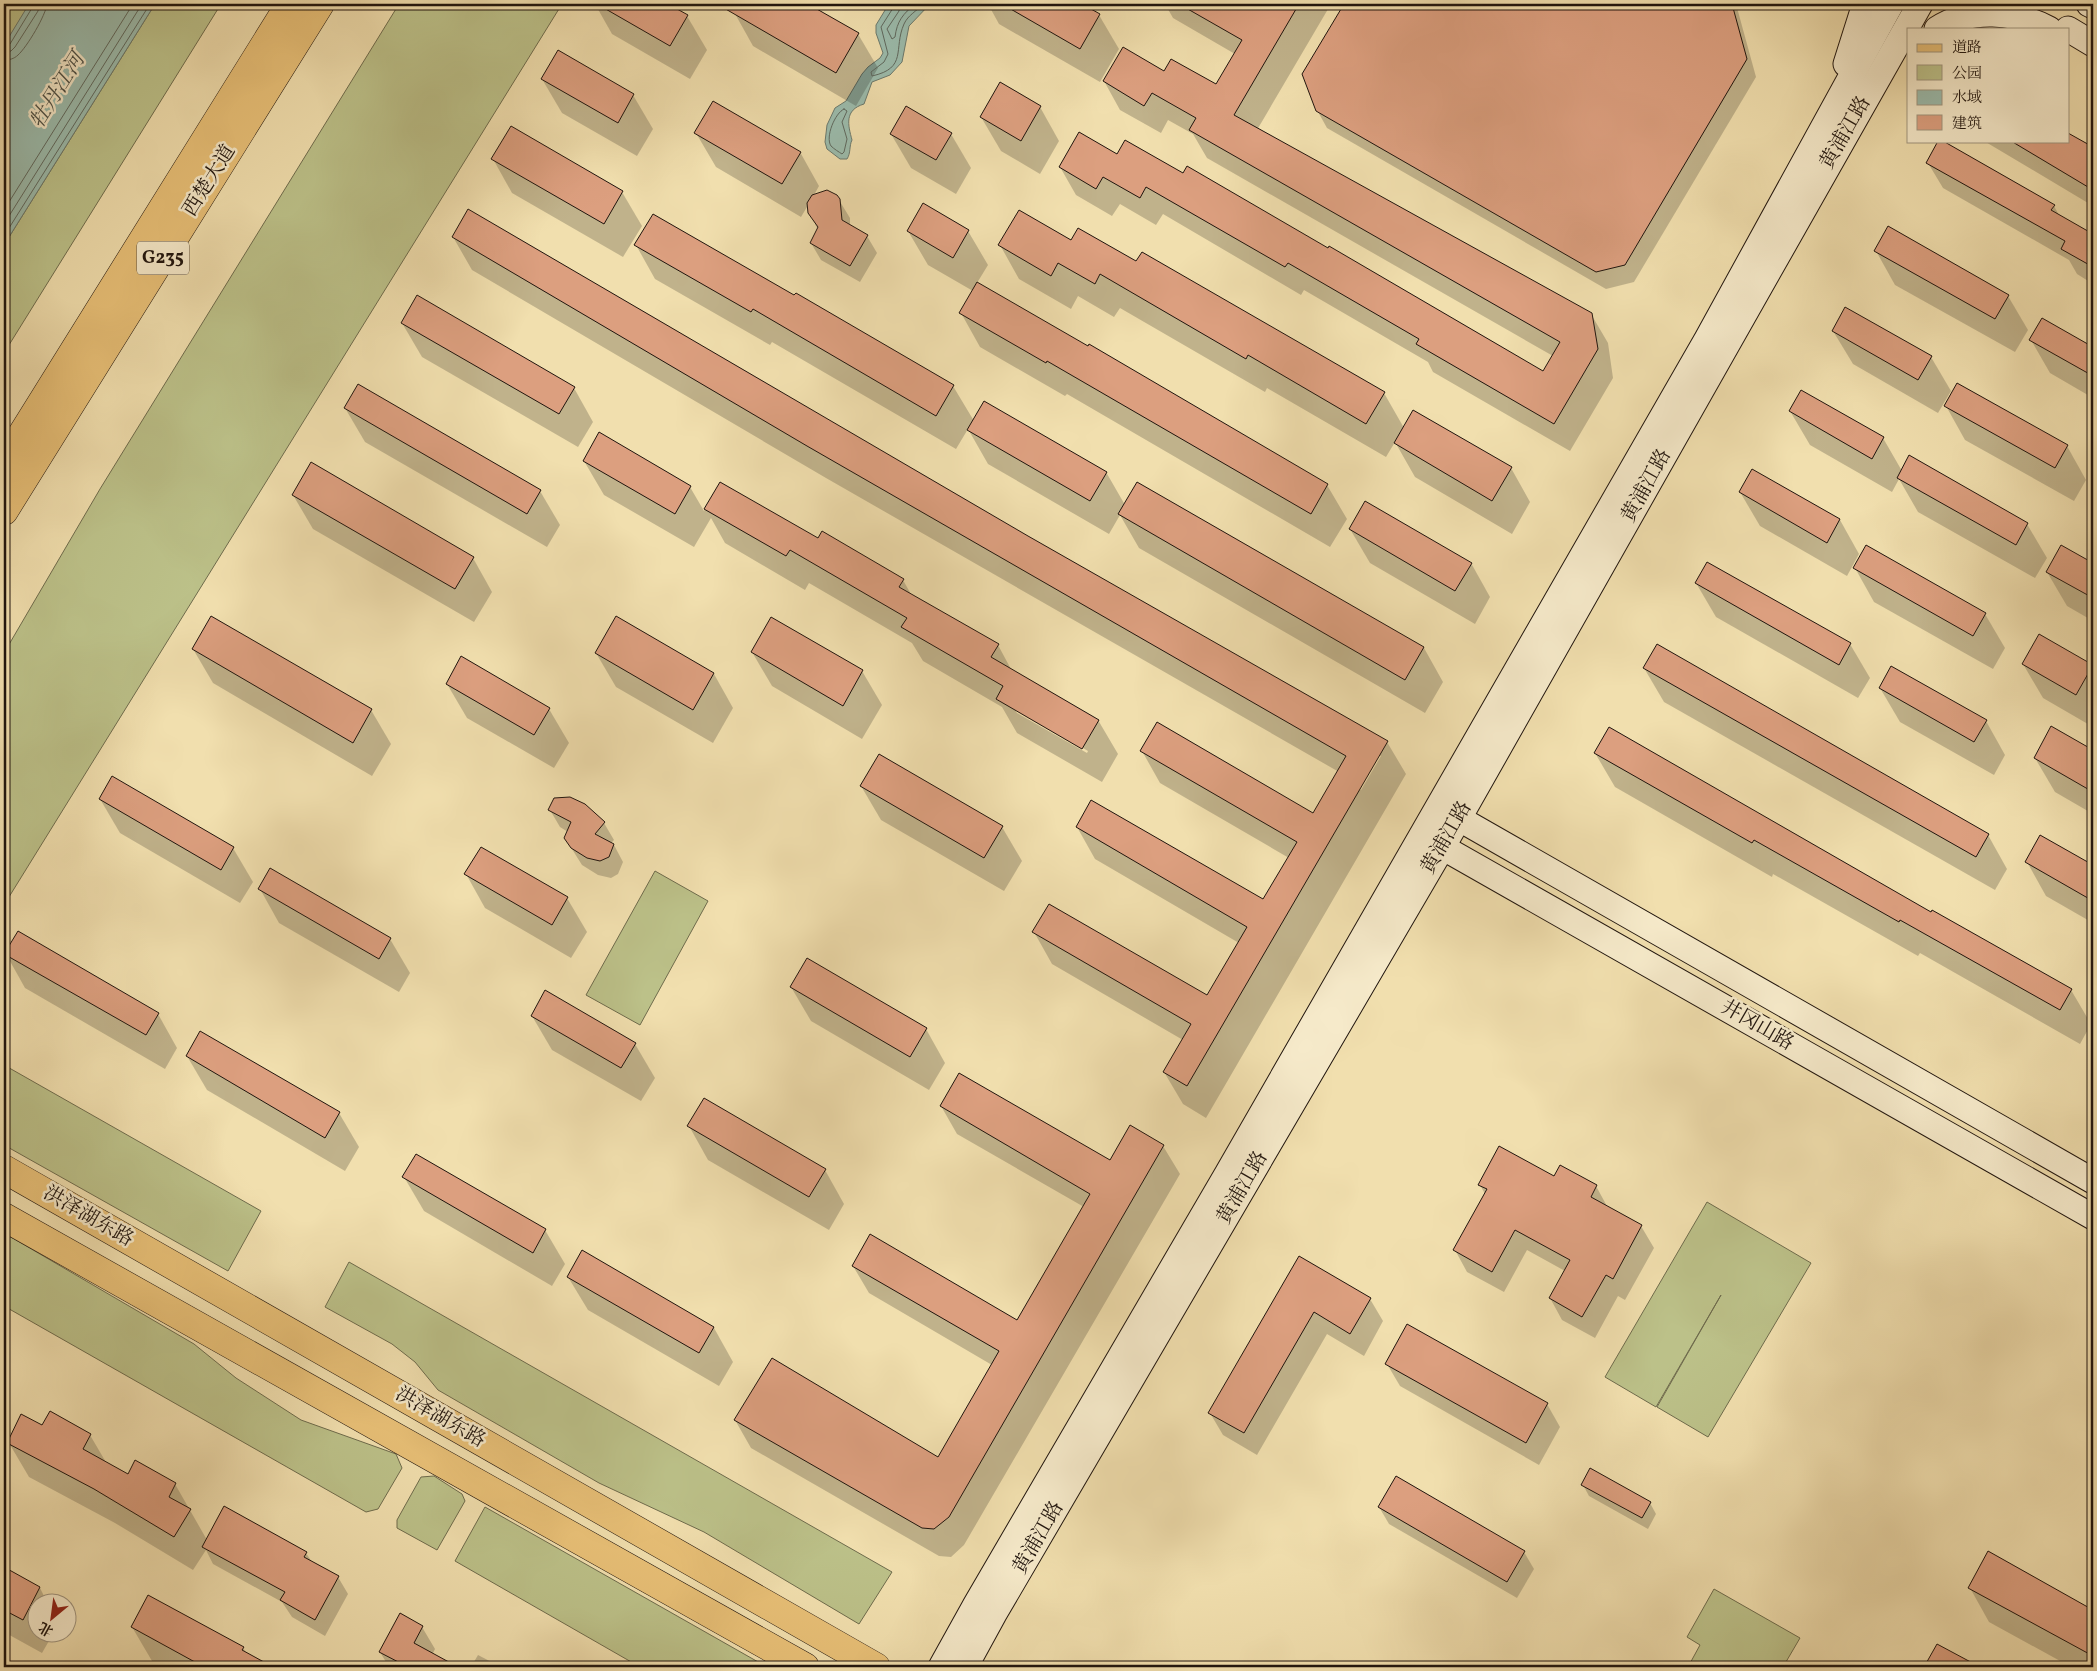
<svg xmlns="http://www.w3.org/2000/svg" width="2097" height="1671" font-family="Vollkorn,'Noto Serif SC',serif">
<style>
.green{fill:#bcc189;stroke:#6e6b4c}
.water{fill:#9bbcad;stroke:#6a796d}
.shadow{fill:#0003;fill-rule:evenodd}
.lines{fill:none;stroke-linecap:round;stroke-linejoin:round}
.shore{stroke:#5e685e;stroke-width:1}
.building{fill:#dc9f7f;stroke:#20150e}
.secondary-casing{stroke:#20150e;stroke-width:27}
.primary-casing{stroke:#20150e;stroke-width:29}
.highway-casing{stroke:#20150e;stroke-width:29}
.secondary{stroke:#f6eaca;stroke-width:25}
.primary{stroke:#e8c077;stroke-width:28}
.highway{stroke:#e8c077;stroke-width:28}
.labels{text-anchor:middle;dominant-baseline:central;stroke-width:5;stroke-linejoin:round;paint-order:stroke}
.shield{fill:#f6eaca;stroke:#605546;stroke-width:1}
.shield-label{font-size:19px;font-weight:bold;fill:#20150e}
.street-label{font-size:20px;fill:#20150e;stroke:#f6eaca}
.water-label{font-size:21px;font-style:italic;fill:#4b4f46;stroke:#f6eaca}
</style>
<rect width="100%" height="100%" fill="#f1dfae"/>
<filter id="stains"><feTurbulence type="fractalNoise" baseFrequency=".004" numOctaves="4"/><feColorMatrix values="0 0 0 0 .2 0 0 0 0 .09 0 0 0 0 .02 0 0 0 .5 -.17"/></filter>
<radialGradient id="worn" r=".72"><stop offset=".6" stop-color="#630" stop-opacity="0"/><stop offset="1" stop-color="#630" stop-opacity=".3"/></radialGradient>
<g class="green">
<polygon points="4,4 30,4 4,46"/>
<polygon points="155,4 221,4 4,353 4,245"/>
<polygon points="399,4 562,4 4,905 4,653 100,489"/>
<polygon points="655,871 708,901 640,1025 586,995"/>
<polygon points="4,1065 261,1211 228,1271 4,1145"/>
<polygon points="1707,1202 1811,1263 1708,1437 1657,1407 1721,1295 1656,1407 1605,1377"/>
<polygon points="4,1233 194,1344 236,1378 301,1420 396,1454 402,1468 378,1509 366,1512 4,1306"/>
<polygon points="349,1262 892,1572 859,1624 704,1532 599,1483 438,1390 415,1362 392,1344 325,1307"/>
<polygon points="434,1476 462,1494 465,1501 437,1550 397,1528 397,1520 421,1477"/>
<polygon points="485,1507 767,1667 640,1667 455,1561"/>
<polygon points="1714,1589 1800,1638 1783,1667 1688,1667 1700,1645 1687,1637"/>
</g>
<g class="water">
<polygon points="29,4 155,4 4,245 4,45"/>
<path d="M895,4h35l-21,22 -7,36 -12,13 -18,7 -8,22c-20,6 -16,21 -12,36 -3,6 -1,13 -5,19h-7l-13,-10 -2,-7 2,-17 8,-17 11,-7 16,-27 6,-7 12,-9 3,-5 -7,-20v-8l11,-18z"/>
</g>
<g class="shadow">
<polygon points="595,4 666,4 687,16 707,50 690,79 612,34"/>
<polygon points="739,4 806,4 858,34 878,68 856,106 753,46 734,12"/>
<polygon points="988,4 1080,4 1099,15 1119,49 1100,82 999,24"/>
<polygon points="1165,4 1252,4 1261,9 1264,4 1331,4 1257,130 1591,314 1608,343 1613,378 1570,451 1433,372 1428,362 1304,290 1301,295 1163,214 1156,225 1120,204 1112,216 1076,195 1060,167 1117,156 1543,373 1553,356 1207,158 1193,134 1168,120 1161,133 1120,110 1104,81 1165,73 1216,86 1235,54 1173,18"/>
<polygon points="1345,4 1736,4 1756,77 1634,282 1606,289 1327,128 1317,110 1303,74"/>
<polygon points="542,79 633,95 653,129 637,156 562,113"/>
<polygon points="1040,107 1059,141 1040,174 1001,151 981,117"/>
<polygon points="696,133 800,152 819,186 814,195 822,192 831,193 839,200 850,218 850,226 867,236 877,253 860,282 821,260 811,243 818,230 807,207 801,217 716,167"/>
<polygon points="891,134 951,134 971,168 956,194 911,168"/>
<polygon points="2068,134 2093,149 2093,206 1984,141 2068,141"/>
<polygon points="493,159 622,192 642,226 623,257 512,193"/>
<polygon points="1928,163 2054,206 2060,217 2093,235 2093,284 2077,274 2069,260 1943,188"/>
<polygon points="908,231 968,231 988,265 977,283 1327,485 1347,519 1330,547 1067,394 1065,396 980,347 961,313 973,291 928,265"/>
<path d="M453,237l575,300 359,205 19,32 -200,344 -23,-14 -19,-32 19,-32 -131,-76 -18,-32 174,65 31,-54 -144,-84 -18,-32 187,74 25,-43 -129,-75 -18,-32 172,64 25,-43 -513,-294 -354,-208zM1378,756h3l-20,34 -2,-1z"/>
<polygon points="1072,242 1136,263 1384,393 1404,428 1511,468 1530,502 1512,534 1415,477 1395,442 1386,457 1267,388 1265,392 1120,308 1114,317 1078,296 1071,309 1019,279 1000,245"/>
<polygon points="636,245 953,386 974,421 1106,472 1125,505 1137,483 1424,648 1443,682 1425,713 1139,548 1120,515 1109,534 988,464 968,429 956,449 772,342 770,345 655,279"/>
<polygon points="1876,251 2008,296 2028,330 2015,352 1895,285"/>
<polygon points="2042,319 2093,348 2093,398 2050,373 2031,340"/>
<polygon points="402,323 574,388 593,422 578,447 422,357"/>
<polygon points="1833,331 1931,357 1951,391 1938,413 1853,364"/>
<polygon points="1801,392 1883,438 1902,471 2027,524 2047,558 2035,578 1918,512 1899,479 1892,492 1810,445 1790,411"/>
<polygon points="1946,406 2067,446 2086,480 2074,501 1965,440"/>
<polygon points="345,408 540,491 560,525 547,547 365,442"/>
<path d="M584,461l106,26 14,24 17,-28 98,57 84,40 9,16 86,49 14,26 86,49 20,34 -16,28 -85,-49 -15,-26 -79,-46 -11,-18 -103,-60 -4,7 -80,-47 -14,-25 -17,29 -90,-52zM1013,707l75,44 -1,2 -70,-40z"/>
<polygon points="1752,471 1840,520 1859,554 1847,576 1760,526 1740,492"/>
<polygon points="2093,480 2093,495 2089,488"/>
<polygon points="293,495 473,558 492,592 474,622 313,529"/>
<polygon points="1350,529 1471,563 1490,597 1475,624 1370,563"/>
<polygon points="2062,546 2093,564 2093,621 2067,606 2047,572"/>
<polygon points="1708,563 1850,644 1870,678 1858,698 1716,617 1696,583"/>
<polygon points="1855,568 1985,614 2005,648 1993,669 1874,602"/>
<polygon points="193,649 371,710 391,744 372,776 213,683"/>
<polygon points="752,652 862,671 882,705 862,739 772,686"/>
<polygon points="596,653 714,674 733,708 713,743 616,687"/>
<polygon points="2023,664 2092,666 2093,669 2093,727 2043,698"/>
<polygon points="1644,668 1988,835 2007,869 1995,890 1664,702"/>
<polygon points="447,684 549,709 569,743 554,768 467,718"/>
<polygon points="1880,688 1986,721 2005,755 1994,775 1900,722"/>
<polygon points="2052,728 2093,751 2093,814 2055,792 2035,758"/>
<polygon points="1595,753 1931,914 2071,990 2091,1024 2080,1044 1920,953 1918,956 1773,874 1772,877 1615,787"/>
<polygon points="861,786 1002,827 1022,861 1004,891 881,820"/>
<polygon points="100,799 233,848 253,882 240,903 120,833"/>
<polygon points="550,810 604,823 614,840 611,843 614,845 623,862 618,874 611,878 598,875 582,865 565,838 568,832 560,827"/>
<polygon points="2041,836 2093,866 2093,923 2046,896 2027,862"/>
<polygon points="466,874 567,898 587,932 571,958 485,908"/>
<polygon points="260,889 390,939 410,973 399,992 279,923"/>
<polygon points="6,954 158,1014 177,1048 165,1069 25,988"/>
<polygon points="791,987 926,1029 945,1063 929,1090 811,1021"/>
<polygon points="532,1016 635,1044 655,1078 641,1101 552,1050"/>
<polygon points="187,1056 339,1113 359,1147 345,1171 207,1090"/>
<polygon points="941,1106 1110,1162 1130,1127 1163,1146 1180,1174 964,1545 951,1557 939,1556 751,1448 735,1420 938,1459 992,1365 869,1293 853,1266 1018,1321 1084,1207 957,1134"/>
<polygon points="689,1126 825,1170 844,1204 829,1230 708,1160"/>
<polygon points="417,1156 545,1230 565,1264 552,1286 424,1211 404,1177"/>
<polygon points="1555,1178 1596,1186 1608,1208 1641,1226 1654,1248 1625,1300 1618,1296 1595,1338 1562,1320 1550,1298 1565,1271 1527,1250 1504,1292 1467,1272 1455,1250 1485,1194 1480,1185"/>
<polygon points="1300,1258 1370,1299 1383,1321 1364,1356 1327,1334 1257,1455 1223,1435 1210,1413"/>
<polygon points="568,1277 714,1328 733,1362 719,1386 588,1310"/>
<polygon points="1387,1364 1547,1404 1560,1427 1539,1465 1400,1386"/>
<polygon points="43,1426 90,1435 107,1464 128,1476 175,1484 207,1540 306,1553 312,1562 338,1577 348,1594 325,1636 292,1617 282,1602 213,1564 206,1550 193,1570 115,1523 29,1477 9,1443"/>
<polygon points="1583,1485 1650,1503 1656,1514 1648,1529 1589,1496"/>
<polygon points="1379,1507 1524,1552 1534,1569 1517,1598 1389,1524"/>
<polygon points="1989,1553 2093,1611 2093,1667 2071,1667 1989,1622 1970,1588"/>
<polygon points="4,1569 40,1588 48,1604 38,1604 38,1634 53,1634 42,1653 4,1632"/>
<polygon points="132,1627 243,1648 247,1654 270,1667 163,1667 152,1661"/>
<polygon points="422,1627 435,1649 432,1655 456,1667 389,1667 380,1652"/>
<polygon points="1938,1646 1977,1667 1926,1667"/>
<polygon points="478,1655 501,1667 471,1667"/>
</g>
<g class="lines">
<g class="shore">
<path d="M894,4l-1,4 -12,19 7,27 -4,8 -13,10 1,4c36,-8 21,-27 32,-52 4,-9 13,-13 19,-20"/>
<path d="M900,4l-1,7 -12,18 5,10 3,-2c2,-16 8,-23 20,-33"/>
<polyline points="4,46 10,44 32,8 33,4"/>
<polyline points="4,53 11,51 15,47 38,11 39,4"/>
<path d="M4,60c5,0 10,-1 14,-5 9,-8 28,-40 29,-51"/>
<path d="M844,109l3,2 -5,11 5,17 -3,13 -2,2c-3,-2 -8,-5 -11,-8 -6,-9 4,-33 13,-37z"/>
<polyline points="4,210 133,4"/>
<polyline points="4,224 142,4"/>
<polyline points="4,236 150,4"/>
</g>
</g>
<g class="building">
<polygon points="597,4 668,4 688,15 670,46"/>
<polygon points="717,4 808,4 859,33 836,73"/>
<polygon points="1002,4 1082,4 1100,14 1080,49"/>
<polygon points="1179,4 1299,4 1234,115 1592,313 1598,349 1554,424 1416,344 1419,339 1288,263 1285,267 1146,187 1140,198 1103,177 1096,189 1059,167 1079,132 1117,154 1125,140 1183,173 1187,166 1328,248 1329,246 1543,371 1560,342 1189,130 1196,118 1152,93 1144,106 1103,81 1123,47 1164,71 1171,59 1216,84 1242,40"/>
<polygon points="1344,4 1732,4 1747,59 1625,265 1596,272 1316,111 1302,74"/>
<polygon points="558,50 634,94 618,123 541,79"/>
<polygon points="1000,82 1041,106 1021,141 980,117"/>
<polygon points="713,101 801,152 782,184 694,133"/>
<polygon points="906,106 952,133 936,160 890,134"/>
<polygon points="511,126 623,191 604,224 491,159"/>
<polygon points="2068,133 2093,147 2093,190 2011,141 2068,141"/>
<polygon points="1938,141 1943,141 2055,205 2051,210 2093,234 2093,267 2061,249 2065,241 1926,163"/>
<polygon points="827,190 837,195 840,199 842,220 868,235 850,266 810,243 818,227 808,213 807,203 812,195"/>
<polygon points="923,203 969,230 953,258 907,231"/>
<polygon points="468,209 1028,536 1388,741 1187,1086 1163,1072 1191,1024 1032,932 1049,904 1207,995 1247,927 1076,827 1091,800 1263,899 1297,842 1140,751 1157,722 1313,813 1346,756 807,446 452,237"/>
<polygon points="1019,210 1071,240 1078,228 1136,261 1142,252 1385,392 1366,424 1248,355 1246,359 1100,274 1095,284 1058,263 1051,276 998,245"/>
<polygon points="653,214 794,295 796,293 954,385 936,416 753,309 751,312 634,245"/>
<polygon points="1888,226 2009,295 1995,319 1874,251"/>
<polygon points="977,282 1088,346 1089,344 1328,484 1311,514 1047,361 1046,363 959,313"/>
<polygon points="417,295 575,387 559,414 401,323"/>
<polygon points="1845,307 1932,356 1918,380 1832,331"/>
<polygon points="2042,318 2093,347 2093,376 2029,340"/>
<polygon points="1957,383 2068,445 2055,468 1944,406"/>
<polygon points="358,384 541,490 527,514 344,408"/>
<polygon points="1801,390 1884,437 1872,459 1789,411"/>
<polygon points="984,401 1107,472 1090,501 967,430"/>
<polygon points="1413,410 1512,467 1492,501 1394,443"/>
<polygon points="599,432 691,486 675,514 583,461"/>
<polygon points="1909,455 2028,523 2016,545 1897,478"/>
<polygon points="311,462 474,557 455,589 292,495"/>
<polygon points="1752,469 1840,519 1827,543 1739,492"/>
<polygon points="720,482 818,538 822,531 904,579 899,587 999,644 991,657 1099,720 1082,749 996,699 1003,686 901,627 907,618 790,550 786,556 704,509"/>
<polygon points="1137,482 1424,647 1405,680 1118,514"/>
<polygon points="1365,501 1472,563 1455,591 1349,529"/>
<polygon points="1866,545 1986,613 1973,636 1853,568"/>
<polygon points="2061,545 2093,563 2093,598 2046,572"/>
<polygon points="1707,562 1851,643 1839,665 1695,583"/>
<polygon points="211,616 372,709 353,743 192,649"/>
<polygon points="616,616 714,673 693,710 595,653"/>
<polygon points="771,617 863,670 843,706 751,652"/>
<polygon points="2039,634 2093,665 2076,695 2022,664"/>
<polygon points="1657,644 1989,834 1976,857 1643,668"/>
<polygon points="461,656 550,708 534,735 446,684"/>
<polygon points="1891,666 1987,720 1974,742 1879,688"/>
<polygon points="2051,726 2093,750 2093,792 2034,758"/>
<polygon points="1609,727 1931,912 1932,910 2072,989 2060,1010 1900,920 1899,922 1754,840 1752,843 1594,753"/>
<polygon points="879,754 1003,826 984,858 860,786"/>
<polygon points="112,776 234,847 221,870 99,799"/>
<polygon points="570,797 585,804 605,822 595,834 614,844 609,857 600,861 587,858 571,848 564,838 571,822 548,810 554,798"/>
<polygon points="2040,835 2093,865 2093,901 2025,862"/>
<polygon points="481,847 568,897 552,925 464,874"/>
<polygon points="270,868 391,938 379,959 258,889"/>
<polygon points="18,931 159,1013 146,1035 4,954"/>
<polygon points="807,958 927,1028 910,1057 790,987"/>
<polygon points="545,990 636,1043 621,1068 531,1016"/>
<polygon points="200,1031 340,1112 325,1138 186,1056"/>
<polygon points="959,1073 1110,1160 1130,1125 1164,1145 949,1517 934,1529 922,1528 734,1420 772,1358 938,1457 999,1351 852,1266 870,1234 1017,1320 1090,1194 940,1106"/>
<polygon points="704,1098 826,1169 809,1197 687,1126"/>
<polygon points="1499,1146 1554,1176 1560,1165 1597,1185 1591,1197 1642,1225 1613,1279 1606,1275 1582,1317 1549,1298 1570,1260 1515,1230 1492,1272 1453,1250 1487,1189 1478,1185"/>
<polygon points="416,1154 546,1229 533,1253 402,1177"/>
<polygon points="582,1250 714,1327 699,1353 567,1277"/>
<polygon points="1299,1256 1371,1298 1350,1334 1314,1312 1244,1433 1208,1413"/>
<polygon points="1407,1324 1548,1403 1526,1443 1385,1364"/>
<polygon points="50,1411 91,1434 83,1449 128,1474 135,1460 176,1483 169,1497 191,1509 174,1537 94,1489 7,1443 21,1414 42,1425"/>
<polygon points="1590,1468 1651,1502 1642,1518 1581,1485"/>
<polygon points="1396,1476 1525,1551 1507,1582 1378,1507"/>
<polygon points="224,1506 307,1552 304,1557 339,1576 315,1620 280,1600 285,1592 202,1547"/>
<polygon points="1988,1551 2093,1610 2093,1656 1968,1588"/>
<polygon points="4,1567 40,1587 23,1620 4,1610"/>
<polygon points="148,1595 244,1647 242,1650 273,1667 204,1667 131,1627"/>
<polygon points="400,1613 423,1626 414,1643 458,1667 408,1667 379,1652"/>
<polygon points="1937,1644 1980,1667 1924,1667"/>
</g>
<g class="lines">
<g class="secondary-casing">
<g id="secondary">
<polyline points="2089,4 2093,6"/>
<path d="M1937,29c34,-22 77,-18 112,0"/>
<polyline points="2068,29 2093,44"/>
<polyline points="1846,64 1865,4"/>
<polyline points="1444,810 2093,1181"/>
<polyline points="1428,839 2093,1217"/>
<polyline points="941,1667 976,1604 1227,1174 1707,339 1891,4"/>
<polyline points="965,1667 994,1614 1442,848 1920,4"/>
</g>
</g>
<g class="primary-casing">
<g id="primary">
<polyline points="4,1169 876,1667"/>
<polyline points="4,1217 805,1667"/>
</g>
</g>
<g class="highway-casing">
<g id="highway">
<polyline points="4,463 290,4"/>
<polyline points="4,511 320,4"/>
</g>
</g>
<use href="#secondary" class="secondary"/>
<use href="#primary" class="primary"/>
<use href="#highway" class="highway"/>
</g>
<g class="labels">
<rect class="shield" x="137" y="241.5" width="52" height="33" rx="4"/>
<g class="shield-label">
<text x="163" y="258">G235</text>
</g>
<g class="street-label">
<text transform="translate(1846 133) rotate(-60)">黄浦江路</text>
<text transform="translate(210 181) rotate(-58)">西楚大道</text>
<text transform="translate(1647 486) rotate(-61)">黄浦江路</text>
<text transform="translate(1447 838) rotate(-60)">黄浦江路</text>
<text transform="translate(1757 1026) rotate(30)">井冈山路</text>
<text transform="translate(1243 1188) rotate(-60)">黄浦江路</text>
<text transform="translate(88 1217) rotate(30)">洪泽湖东路</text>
<text transform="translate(440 1418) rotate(30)">洪泽湖东路</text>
<text transform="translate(1039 1538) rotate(-60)">黄浦江路</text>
</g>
<g class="water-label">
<text transform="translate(58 91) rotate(-58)">牡丹江河</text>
</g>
</g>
<rect width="2097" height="1671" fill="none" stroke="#f1dfae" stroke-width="20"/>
<rect x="5" y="5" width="2087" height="1661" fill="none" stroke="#20150e" stroke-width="2.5"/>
<rect x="10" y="10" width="2077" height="1651" fill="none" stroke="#20150e"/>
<rect x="1907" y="28" width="162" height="115" fill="#f6eaca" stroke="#a0957f"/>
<rect x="1917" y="44" width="25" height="8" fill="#e8c077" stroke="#a0957f"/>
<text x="1952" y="52" font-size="15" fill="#20150e">道路</text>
<rect x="1917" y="65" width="25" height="15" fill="#bcc189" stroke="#a0957f"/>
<text x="1952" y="78" font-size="15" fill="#20150e">公园</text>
<rect x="1917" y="90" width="25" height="15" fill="#9bbcad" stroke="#a0957f"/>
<text x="1952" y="102" font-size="15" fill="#20150e">水域</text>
<rect x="1917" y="115" width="25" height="15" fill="#dc9f7f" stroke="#a0957f"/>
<text x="1952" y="128" font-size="15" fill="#20150e">建筑</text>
<g transform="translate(52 1618) rotate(209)"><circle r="24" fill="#f6eaca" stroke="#a0957f"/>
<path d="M0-4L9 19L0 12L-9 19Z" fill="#8f2418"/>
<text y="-8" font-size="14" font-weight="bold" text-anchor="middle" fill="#20150e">北</text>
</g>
<rect width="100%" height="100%" filter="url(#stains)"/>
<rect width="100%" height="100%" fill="url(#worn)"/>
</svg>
